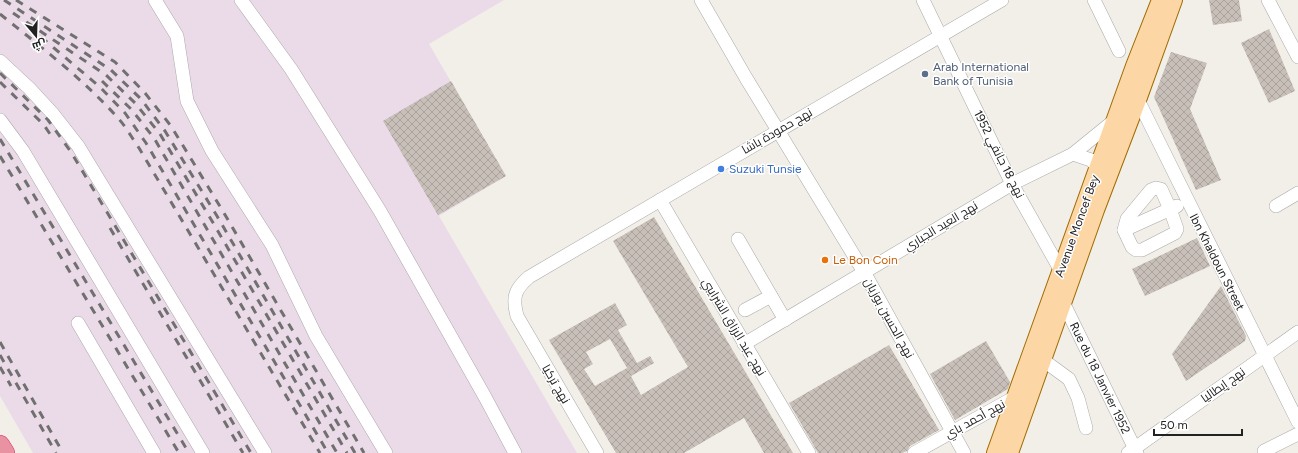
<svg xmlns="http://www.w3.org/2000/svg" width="1298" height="453" font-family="Figtree,Cairo,sans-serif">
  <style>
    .railway { fill: #ebdbe8 }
    .building { fill: url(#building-cross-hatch); fill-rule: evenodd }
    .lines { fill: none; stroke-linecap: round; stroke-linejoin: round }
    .minor-casing { stroke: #a9a9a9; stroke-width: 14 }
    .major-casing { stroke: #a06b00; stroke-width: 18 }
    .highway-casing { stroke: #dc2a67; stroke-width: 20 }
    .minor { stroke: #fff; stroke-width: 13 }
    .major { stroke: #fcd6a4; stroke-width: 16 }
    .highway { stroke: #e892a2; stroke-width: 19 }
    .rail { stroke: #707070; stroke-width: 3; stroke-dasharray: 8 8; stroke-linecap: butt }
    .service-dot { fill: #5c6f8a; stroke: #fff; stroke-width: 1.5 }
    .shop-dot { fill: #3f7fe0; stroke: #fff; stroke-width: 1.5 }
    .food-dot { fill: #e8710a; stroke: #fff; stroke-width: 1.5 }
    .labels { text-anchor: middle; stroke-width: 3; stroke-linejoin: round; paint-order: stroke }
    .service-label { font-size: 12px; fill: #4e5e75; stroke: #fff; text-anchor: start }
    .street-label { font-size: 12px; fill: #222; stroke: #fff }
    .shop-label { font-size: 12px; fill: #366cbe; stroke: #fff; text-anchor: start }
    .food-label { font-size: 12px; fill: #c56008; stroke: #fff; text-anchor: start }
  </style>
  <defs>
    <pattern id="building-cross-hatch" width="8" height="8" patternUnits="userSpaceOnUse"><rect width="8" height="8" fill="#c7bfb8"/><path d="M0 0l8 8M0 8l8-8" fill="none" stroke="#aba49e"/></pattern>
  </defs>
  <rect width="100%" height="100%" fill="#f2efe9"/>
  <path class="railway" d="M 0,0 L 504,0 L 429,44 L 506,176 L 439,216 L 577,453 L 33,453 L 0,396 Z"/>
  <g class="building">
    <path d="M 1209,0 L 1239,0 L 1242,21 L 1213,25 Z"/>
    <path d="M 1269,29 L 1295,91 L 1269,103 L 1241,43 Z"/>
    <path d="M 1171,52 L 1207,63 L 1190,109 L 1221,180 L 1196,190 L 1154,97 Z"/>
    <path d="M 451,81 L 506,176 L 438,215 L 383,121 Z"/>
    <path d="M 654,217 L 729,344 L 793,453 L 764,453 L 744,418 L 684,453 L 616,453 L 549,340 L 615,303 L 627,325 L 618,330 L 637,363 L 650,356 L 654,363 L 631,376 L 641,395 L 688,367 L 613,241 ZM 610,339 L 627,368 L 595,386 L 584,369 L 593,364 L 586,352 Z"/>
    <path d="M 1197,238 L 1210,266 L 1145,296 L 1132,269 Z"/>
    <path d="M 1221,286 L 1246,336 L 1245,341 L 1186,381 L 1172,354 Z"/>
    <path d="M 986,341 L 1010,382 L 1008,389 L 955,420 L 930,374 Z"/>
    <path d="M 889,345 L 939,430 L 910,446 L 907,451 L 902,453 L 818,453 L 789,403 Z"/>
  </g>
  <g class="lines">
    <g class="minor-casing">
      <g id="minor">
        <path d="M 155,0 L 177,36 L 187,101 L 212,151 L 272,245 L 316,336 L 386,453"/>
        <path d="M 241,0 L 291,69 L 380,211 L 485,397 L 515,453"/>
        <path d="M 701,0 L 746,78 L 864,272 L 964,453"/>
        <path d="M 923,0 L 1012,184 L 1061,271"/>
        <path d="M 1094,0 L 1119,51"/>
        <path d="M 1268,0 L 1298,57"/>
        <path d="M 0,61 L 29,88 L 53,114 L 78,146 L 265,453"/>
        <path d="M 1138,100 L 1298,422"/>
        <path d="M 0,120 L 23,151 L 203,453"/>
        <path d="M 1073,154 L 1091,160 L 1098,168"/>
        <path d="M 1156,188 L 1161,189 L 1170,209 L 1177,229 L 1175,233 L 1142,250 L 1136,250 L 1132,247 L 1124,230 L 1127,219 L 1151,190 Z"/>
        <path d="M 660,200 L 809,453"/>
        <path d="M 1276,206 L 1298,193"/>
        <path d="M 1124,230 L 1177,206"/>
        <path d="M 738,239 L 785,320"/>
        <path d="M 1063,302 L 1137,453"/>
        <path d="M 745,310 L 771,296"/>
        <path d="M 78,323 L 154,453"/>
        <path d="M 744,344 L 1012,184 L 1073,154 L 1116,119"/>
        <path d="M 1043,360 L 1069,379 L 1078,398 L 1086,428"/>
        <path d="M 1264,451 L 1298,434"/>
        <path d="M 597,453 L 517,316 C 512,297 515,289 529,277 L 1002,0"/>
        <path d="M 914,453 L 1015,397"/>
        <path d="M 1128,453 L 1298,332"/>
      </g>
    </g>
    <g class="major-casing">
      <g id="major">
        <path d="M 995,453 L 1134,66 L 1160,0"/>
        <path d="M 1010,453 L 1096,210 L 1138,100 L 1174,0"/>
      </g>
    </g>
    <g class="highway-casing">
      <path id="highway" d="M 0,445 L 5,453"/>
    </g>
    <use href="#minor" class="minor"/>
    <use href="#major" class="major"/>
    <use href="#highway" class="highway"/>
    <g class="rail">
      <path d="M 4,0 L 111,70 L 141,99 L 165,131 L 217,216 L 355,453"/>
      <path d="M 16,0 L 115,62 L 145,93 L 171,126 L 224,213 L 364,453"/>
      <path d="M 13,13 L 106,75 L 135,103 L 160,134 L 212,221 L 347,453"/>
      <path d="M 0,14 C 41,47 83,79 118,118 C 126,127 132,138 139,148 L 320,453"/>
      <path d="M 41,37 L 100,87 L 125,113 L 146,143 L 328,453"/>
      <path d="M 0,73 L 48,120 L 71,152 L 251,453"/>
      <path d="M 102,81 L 131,109 L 154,138 L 337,453"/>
      <path d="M 0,82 L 44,125 L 50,134"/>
      <path d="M 0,139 L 189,453"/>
      <path d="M 0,156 L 179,453"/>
      <path d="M 110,228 L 243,453"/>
      <path d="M 0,342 L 63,453"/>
      <path d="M 0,355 L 56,453"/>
      <path d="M 0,367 L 11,386"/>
    </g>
  </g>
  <circle class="service-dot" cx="925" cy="74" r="4"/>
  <circle class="shop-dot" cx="721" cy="169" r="4"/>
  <circle class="food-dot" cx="825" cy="260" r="4"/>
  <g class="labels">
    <g class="service-label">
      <text x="933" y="71">Arab International<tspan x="933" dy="14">Bank of Tunisia</tspan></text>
    </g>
    <g class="street-label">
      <text transform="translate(777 131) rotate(-30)" y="4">نهج حمودة باشا</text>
      <text transform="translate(999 154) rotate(63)" y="4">نهج 18 جانفي 1952</text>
      <text transform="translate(941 226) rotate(-31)" y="4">نهج العيد الجباري</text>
      <text transform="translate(1077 226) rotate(-70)" y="4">Avenue Moncef Bey</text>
      <text transform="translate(1217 262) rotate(63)" y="4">Ibn Khaldoun Street</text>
      <text transform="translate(889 318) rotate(61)" y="4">نهج الحسين بوزيان</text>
      <text transform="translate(734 327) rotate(59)" y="4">نهج عبد الرزاق الشرايبي</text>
      <text transform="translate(1100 378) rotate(64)" y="4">Rue du 18 Janvier 1952</text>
      <text transform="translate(556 384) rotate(60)" y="4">نهج تركيا</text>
      <text transform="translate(1223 385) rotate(-35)" y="4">نهج إيطاليا</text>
      <text transform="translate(975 419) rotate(-29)" y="4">نهج أحمد باي</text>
    </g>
    <g class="shop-label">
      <text x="729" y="173">Suzuki Tunsie</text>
    </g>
    <g class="food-label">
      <text x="833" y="264">Le Bon Coin</text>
    </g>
  </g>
  <g transform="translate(36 36) rotate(161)" stroke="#ffffff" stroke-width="3" paint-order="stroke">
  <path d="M0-3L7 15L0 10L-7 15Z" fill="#222222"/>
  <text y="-6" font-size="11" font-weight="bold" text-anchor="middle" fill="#222222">ش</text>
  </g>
  <path d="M1154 429v6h88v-6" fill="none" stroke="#222222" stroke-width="2"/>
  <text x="1160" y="429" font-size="12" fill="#222222" stroke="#ffffff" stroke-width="3" paint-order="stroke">50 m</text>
</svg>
